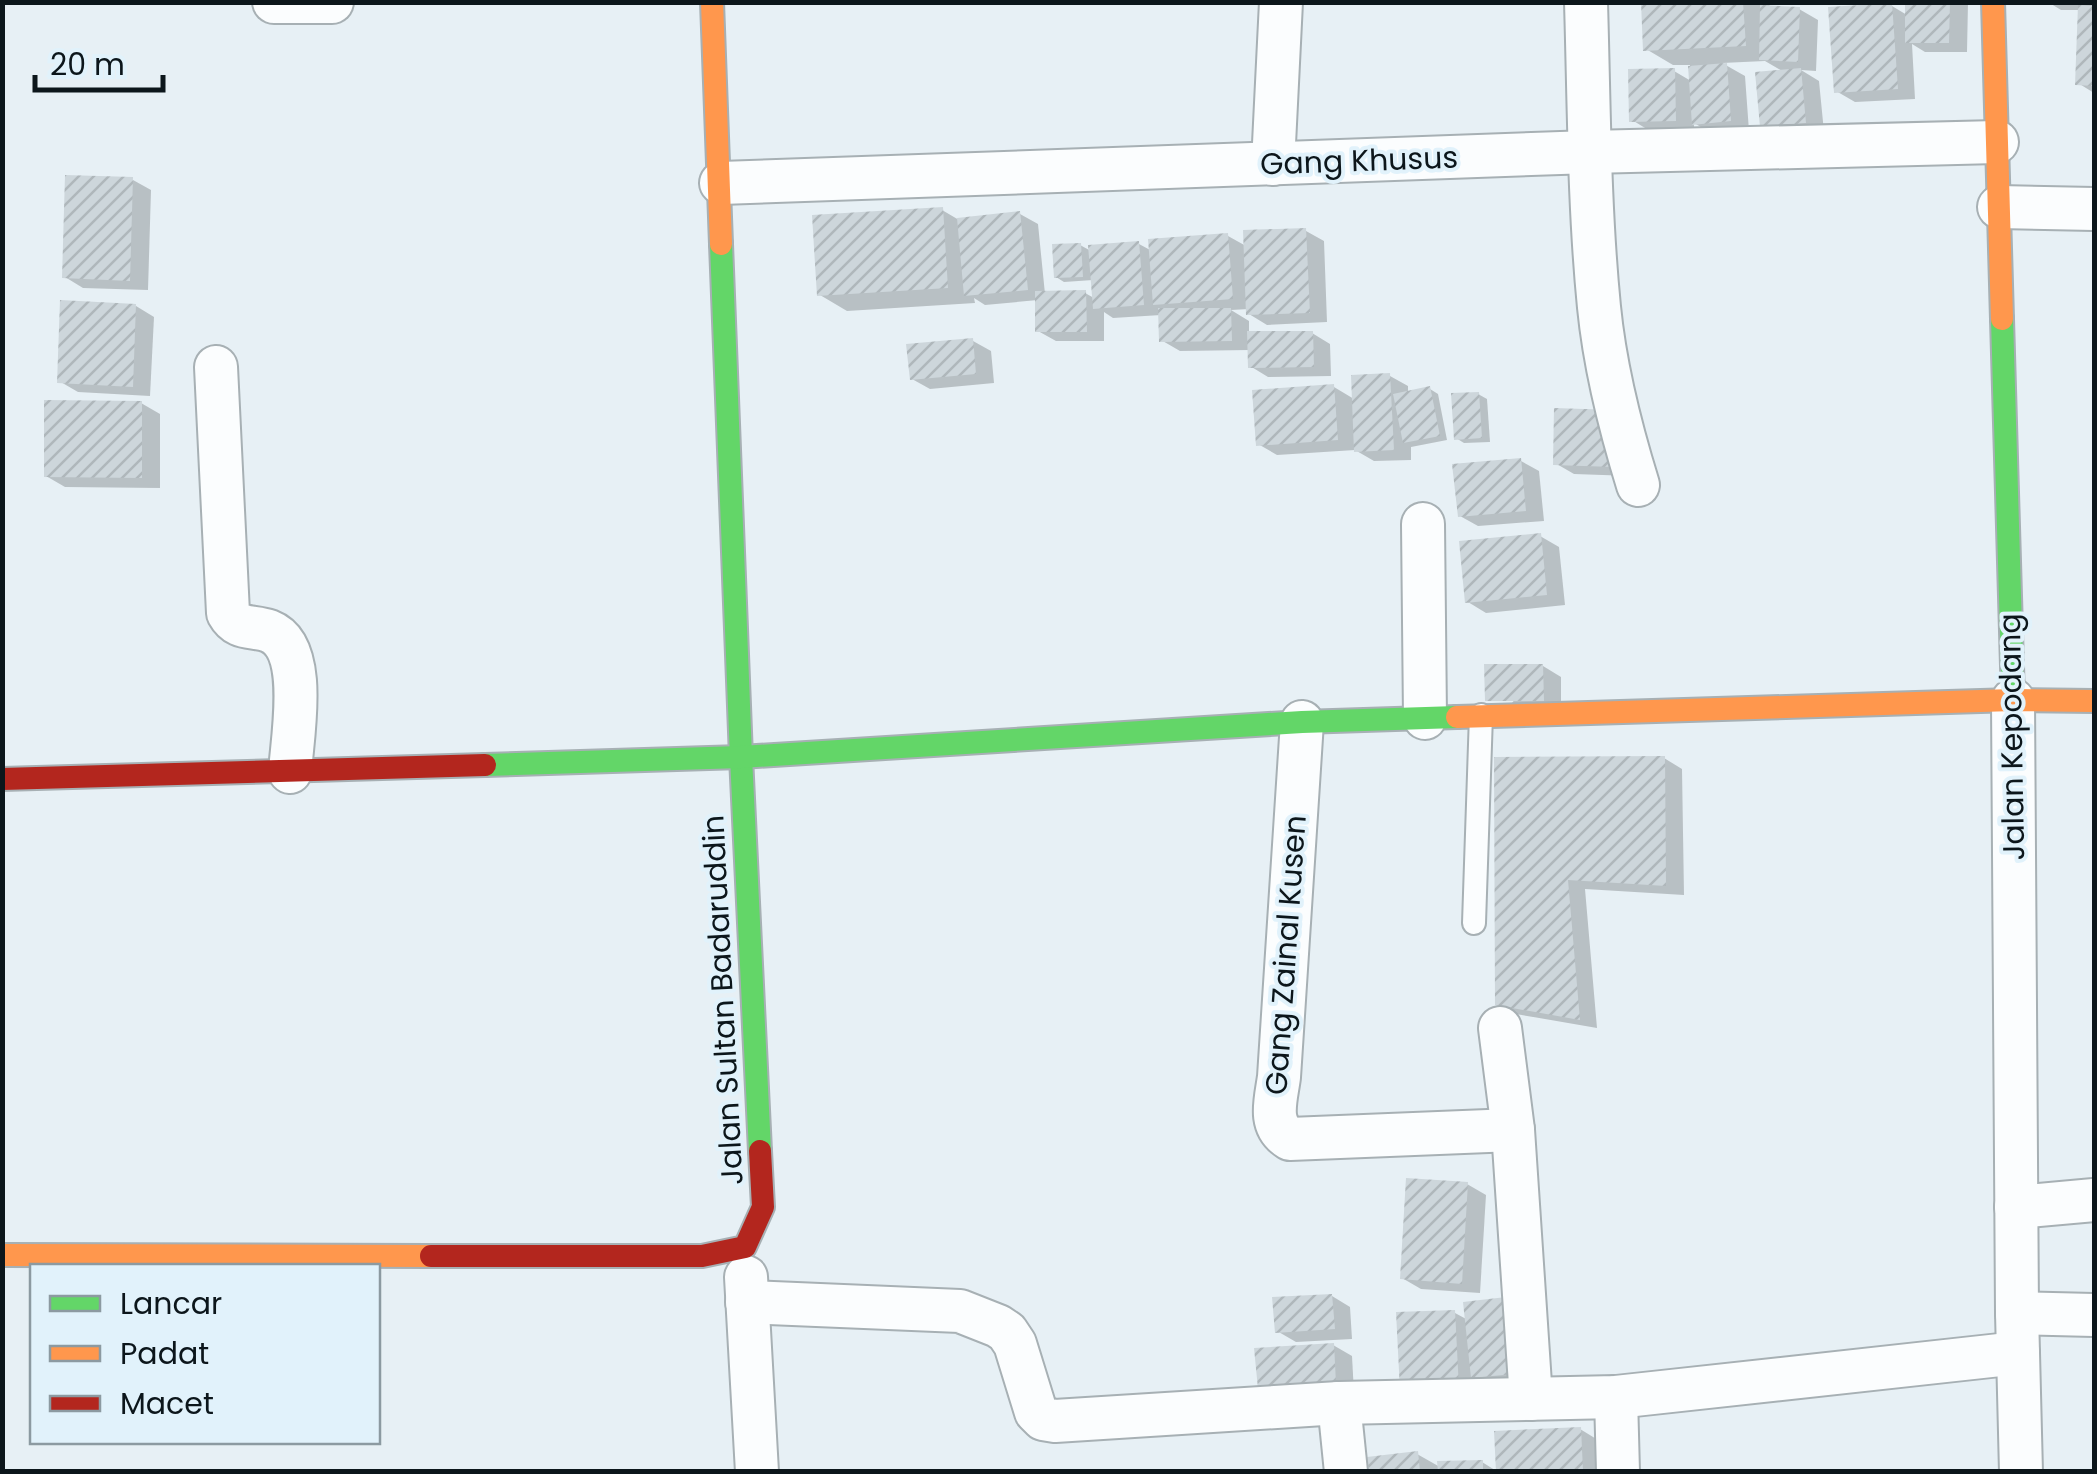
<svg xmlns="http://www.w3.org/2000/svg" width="2097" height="1474" font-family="Poppins,sans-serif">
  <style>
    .shadow { fill: #0003 }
    .building { fill: url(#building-hatch) }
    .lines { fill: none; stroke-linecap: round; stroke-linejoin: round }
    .lane-casing { stroke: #a7b0b4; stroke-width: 26 }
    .street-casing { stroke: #a7b0b4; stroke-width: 46 }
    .fast-casing { stroke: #a7b0b4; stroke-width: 26 }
    .slow-casing { stroke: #a7b0b4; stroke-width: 26 }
    .jam-casing { stroke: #a7b0b4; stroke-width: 26 }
    .lane { stroke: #fbfdfe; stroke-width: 22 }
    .street { stroke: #fbfdfe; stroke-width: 42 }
    .fast { stroke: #63d668; stroke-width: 22 }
    .slow { stroke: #ff974d; stroke-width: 22 }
    .jam { stroke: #b3261e; stroke-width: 22 }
    .labels { text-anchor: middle; stroke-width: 8; stroke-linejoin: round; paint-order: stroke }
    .street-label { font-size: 30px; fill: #0c161b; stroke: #e1f2fb }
  </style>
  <defs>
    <pattern id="building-hatch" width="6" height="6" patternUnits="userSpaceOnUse" patternTransform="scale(2.5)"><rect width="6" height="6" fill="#cdd6db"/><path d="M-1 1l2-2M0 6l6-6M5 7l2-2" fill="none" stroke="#afb7bb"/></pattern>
  </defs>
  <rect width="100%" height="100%" fill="#e7f0f5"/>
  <g class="shadow">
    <path d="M 1643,2 L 1769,2 L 1770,8 L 1799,9 L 1818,20 L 1816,71 L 1801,70 L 1819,81 L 1824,132 L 1781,136 L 1762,125 L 1784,72 L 1765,61 L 1722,63 L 1745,76 L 1749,131 L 1713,134 L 1694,123 L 1694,130 L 1650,131 L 1632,120 L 1674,71 L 1691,81 L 1690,65 L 1673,65 L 1646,49 Z"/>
    <path d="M 1907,2 L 1968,2 L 1967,52 L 1925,52 L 1912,44 L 1915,99 L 1855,102 L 1836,91 L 1892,6 L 1907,15 Z"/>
    <path d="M 2048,2 L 2094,2 L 2094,93 L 2078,83 L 2080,10 L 2061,10 Z"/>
    <path d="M 133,180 L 151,190 L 148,290 L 83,288 L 65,277 Z"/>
    <path d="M 942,210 L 959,220 L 1020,214 L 1038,224 L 1045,294 L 1085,293 L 1094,298 L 1093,280 L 1064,282 L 1056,277 L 1080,245 L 1091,251 L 1139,244 L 1152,251 L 1228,236 L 1246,246 L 1306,231 L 1324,241 L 1327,322 L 1267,325 L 1249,314 L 1249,309 L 1231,310 L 1249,321 L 1249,334 L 1312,333 L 1330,344 L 1331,376 L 1268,377 L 1250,366 L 1250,350 L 1180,351 L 1161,340 L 1161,315 L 1113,318 L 1104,312 L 1104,341 L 1056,341 L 1038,331 L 1038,300 L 985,305 L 974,298 L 975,303 L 847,311 L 820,295 Z"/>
    <path d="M 136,306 L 154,317 L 150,396 L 78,392 L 59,381 Z"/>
    <path d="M 973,341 L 991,351 L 994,383 L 930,389 L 912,379 Z"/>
    <path d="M 1390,376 L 1408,386 L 1408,393 L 1430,389 L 1438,394 L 1447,440 L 1411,447 L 1411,460 L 1374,461 L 1355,450 L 1277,455 L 1258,444 L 1334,387 L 1354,399 Z"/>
    <path d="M 1478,394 L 1487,399 L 1490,442 L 1464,443 L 1456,438 Z"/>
    <path d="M 141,403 L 160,414 L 160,488 L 65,487 L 46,476 Z"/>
    <path d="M 1557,410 L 1631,476 L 1574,474 L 1555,463 Z"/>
    <path d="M 1521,461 L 1539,471 L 1544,521 L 1478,526 L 1460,516 Z"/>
    <path d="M 1540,536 L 1559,547 L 1565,605 L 1486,613 L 1468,602 Z"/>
    <path d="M 1543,666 L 1561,677 L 1561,710 L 1506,710 Z"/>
    <path d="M 1664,758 L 1682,769 L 1684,895 L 1585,889 L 1597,1028 L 1516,1014 L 1498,1004 L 1497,760 Z"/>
    <path d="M 1467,1184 L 1486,1195 L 1480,1293 L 1421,1289 L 1402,1278 Z"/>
    <path d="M 1332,1296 L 1350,1307 L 1352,1339 L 1296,1342 L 1277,1331 Z"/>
    <path d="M 1455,1313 L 1468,1320 L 1531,1383 L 1491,1387 L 1476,1378 L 1477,1398 L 1402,1390 Z"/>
    <path d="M 1333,1345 L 1352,1356 L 1354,1393 L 1260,1388 Z"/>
    <path d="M 1580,1429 L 1598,1440 L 1600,1472 L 1499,1472 Z"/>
    <path d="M 1417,1454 L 1440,1467 L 1482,1462 L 1498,1472 L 1371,1472 Z"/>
  </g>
  <g class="building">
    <path d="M 1641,2 L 1743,2 L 1746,46 L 1643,51 Z"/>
    <path d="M 1905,2 L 1950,2 L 1949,43 L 1905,43 Z"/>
    <path d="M 1892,3 L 1898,89 L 1834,93 L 1828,7 Z"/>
    <path d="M 1760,5 L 1800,7 L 1798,62 L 1759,60 Z"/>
    <path d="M 2078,5 L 2094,6 L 2094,86 L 2075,85 Z"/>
    <path d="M 1727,63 L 1731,121 L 1692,125 L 1688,66 Z"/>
    <path d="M 1675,68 L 1676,121 L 1629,122 L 1628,69 Z"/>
    <path d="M 1801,68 L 1806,123 L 1760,127 L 1755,72 Z"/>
    <path d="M 65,175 L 133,177 L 130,281 L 62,278 Z"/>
    <path d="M 943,207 L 948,288 L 817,296 L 812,215 Z"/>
    <path d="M 1020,211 L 1028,290 L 964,296 L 957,218 Z"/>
    <path d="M 1306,228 L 1310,313 L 1246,315 L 1243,230 Z"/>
    <path d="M 1228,233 L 1233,299 L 1153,305 L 1148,239 Z"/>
    <path d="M 1139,241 L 1144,305 L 1093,309 L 1088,245 Z"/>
    <path d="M 1081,243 L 1083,277 L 1054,278 L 1052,244 Z"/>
    <path d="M 1086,290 L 1087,332 L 1035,332 L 1035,291 Z"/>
    <path d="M 60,300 L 136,304 L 133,387 L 57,383 Z"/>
    <path d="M 1158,308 L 1231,308 L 1232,341 L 1159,342 Z"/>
    <path d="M 1247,331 L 1313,331 L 1314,367 L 1248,368 Z"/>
    <path d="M 973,338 L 976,374 L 910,380 L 906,344 Z"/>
    <path d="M 1390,373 L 1394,450 L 1354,452 L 1351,375 Z"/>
    <path d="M 1334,384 L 1338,440 L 1256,446 L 1252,390 Z"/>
    <path d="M 1430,386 L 1440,436 L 1403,443 L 1393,394 Z"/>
    <path d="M 1479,392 L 1482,438 L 1454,440 L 1451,393 Z"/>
    <path d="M 44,400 L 142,401 L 142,478 L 44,477 Z"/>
    <path d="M 1554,408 L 1615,410 L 1614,467 L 1553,465 Z"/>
    <path d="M 1521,458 L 1526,511 L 1458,517 L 1452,464 Z"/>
    <path d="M 1541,533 L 1547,595 L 1465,603 L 1459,541 Z"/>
    <path d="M 1484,664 L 1543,664 L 1544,701 L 1485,701 Z"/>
    <path d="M 1665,756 L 1666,886 L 1568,880 L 1580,1020 L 1495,1005 L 1494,757 Z"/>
    <path d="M 1406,1178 L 1468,1182 L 1462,1284 L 1400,1279 Z"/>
    <path d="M 1332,1294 L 1335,1329 L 1275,1333 L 1272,1297 Z"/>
    <path d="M 1506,1297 L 1514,1374 L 1471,1378 L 1463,1302 Z"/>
    <path d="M 1455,1310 L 1459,1389 L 1400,1391 L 1396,1312 Z"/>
    <path d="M 1334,1343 L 1336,1384 L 1258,1389 L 1254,1348 Z"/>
    <path d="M 1581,1427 L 1583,1471 L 1496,1472 L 1494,1431 Z"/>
    <path d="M 1418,1451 L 1420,1472 L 1369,1472 L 1367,1457 Z"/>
    <path d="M 1483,1460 L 1483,1472 L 1438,1472 L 1437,1461 Z"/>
  </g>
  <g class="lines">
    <g class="lane-casing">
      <path id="lane" d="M 1474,923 L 1481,715"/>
    </g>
    <g class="street-casing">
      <g id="street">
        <path d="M 274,2 L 332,2"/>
        <path d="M 1586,2 C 1589,104 1589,206 1599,307 C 1605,368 1620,427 1638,485"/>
        <path d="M 1273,164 L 1281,2"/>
        <path d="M 721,183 L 1590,152 L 1997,142"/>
        <path d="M 1999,207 L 2094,209"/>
        <path d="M 216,367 L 228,613 C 238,631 252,625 269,631 C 310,647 292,737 290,772"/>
        <path d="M 1423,524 L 1425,718"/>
        <path d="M 2013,700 L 2017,1313 L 2021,1472"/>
        <path d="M 1302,722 L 1279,1077 C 1276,1100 1267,1125 1290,1139 L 1513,1130"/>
        <path d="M 1500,1028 L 1513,1130 L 1531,1399"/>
        <path d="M 2016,1207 L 2094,1200"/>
        <path d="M 746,1277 L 757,1472"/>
        <path d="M 747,1302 L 960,1311 L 998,1326 L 1007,1332 L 1015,1344 L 1036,1412 L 1043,1419 L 1055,1421 L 1339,1403 L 1616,1397 L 2018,1353"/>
        <path d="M 2017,1313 L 2094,1315"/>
        <path d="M 1616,1397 L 1618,1472"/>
        <path d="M 1339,1403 L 1346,1472"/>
      </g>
    </g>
    <g class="fast-casing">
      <g id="fast">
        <path d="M 721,244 L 741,757 L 760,1151"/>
        <path d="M 2002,319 L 2013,700"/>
        <path d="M 485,765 L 741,757 L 1302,722 L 1457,717"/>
      </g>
    </g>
    <g class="slow-casing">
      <g id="slow">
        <path d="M 712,2 L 721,244"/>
        <path d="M 1993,2 L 2002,319"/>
        <path d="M 1457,717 L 2013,700 L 2094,701"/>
        <path d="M 2,1255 L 431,1256"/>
      </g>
    </g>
    <g class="jam-casing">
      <g id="jam">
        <path d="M 2,779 L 485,765"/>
        <path d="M 431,1256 L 702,1256 L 745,1247 L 763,1207 L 760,1151"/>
      </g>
    </g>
    <use href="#lane" class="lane"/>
    <use href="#street" class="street"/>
    <use href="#fast" class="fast"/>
    <use href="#slow" class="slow"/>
    <use href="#jam" class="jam"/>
  </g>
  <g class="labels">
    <g class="street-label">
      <text transform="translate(1359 161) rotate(-2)" y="10">Gang Khusus</text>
      <text transform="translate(2012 737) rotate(-91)" y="10">Jalan Kepodang</text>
      <text transform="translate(1286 955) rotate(-86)" y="10">Gang Zainal Kusen</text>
      <text transform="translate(723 1000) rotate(-93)" y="10">Jalan Sultan Badaruddin</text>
    </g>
  </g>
  <rect width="2097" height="1474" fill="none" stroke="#0c161b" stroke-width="10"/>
  <rect x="30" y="1264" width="350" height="180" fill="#e1f2fb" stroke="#8c9aa1" stroke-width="2.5"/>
  <rect x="50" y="1296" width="50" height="15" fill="#63d668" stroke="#8c9aa1" stroke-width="2.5"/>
  <text x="120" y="1314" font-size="30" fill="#0c161b">Lancar</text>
  <rect x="50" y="1346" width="50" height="15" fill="#ff974d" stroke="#8c9aa1" stroke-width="2.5"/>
  <text x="120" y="1364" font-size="30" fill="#0c161b">Padat</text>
  <rect x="50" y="1396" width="50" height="15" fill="#b3261e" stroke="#8c9aa1" stroke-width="2.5"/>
  <text x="120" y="1414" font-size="30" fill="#0c161b">Macet</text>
  <path d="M35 75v15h128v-15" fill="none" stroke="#0c161b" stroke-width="5"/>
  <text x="50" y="75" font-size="30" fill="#0c161b" stroke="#e1f2fb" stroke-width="8" paint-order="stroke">20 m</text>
</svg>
